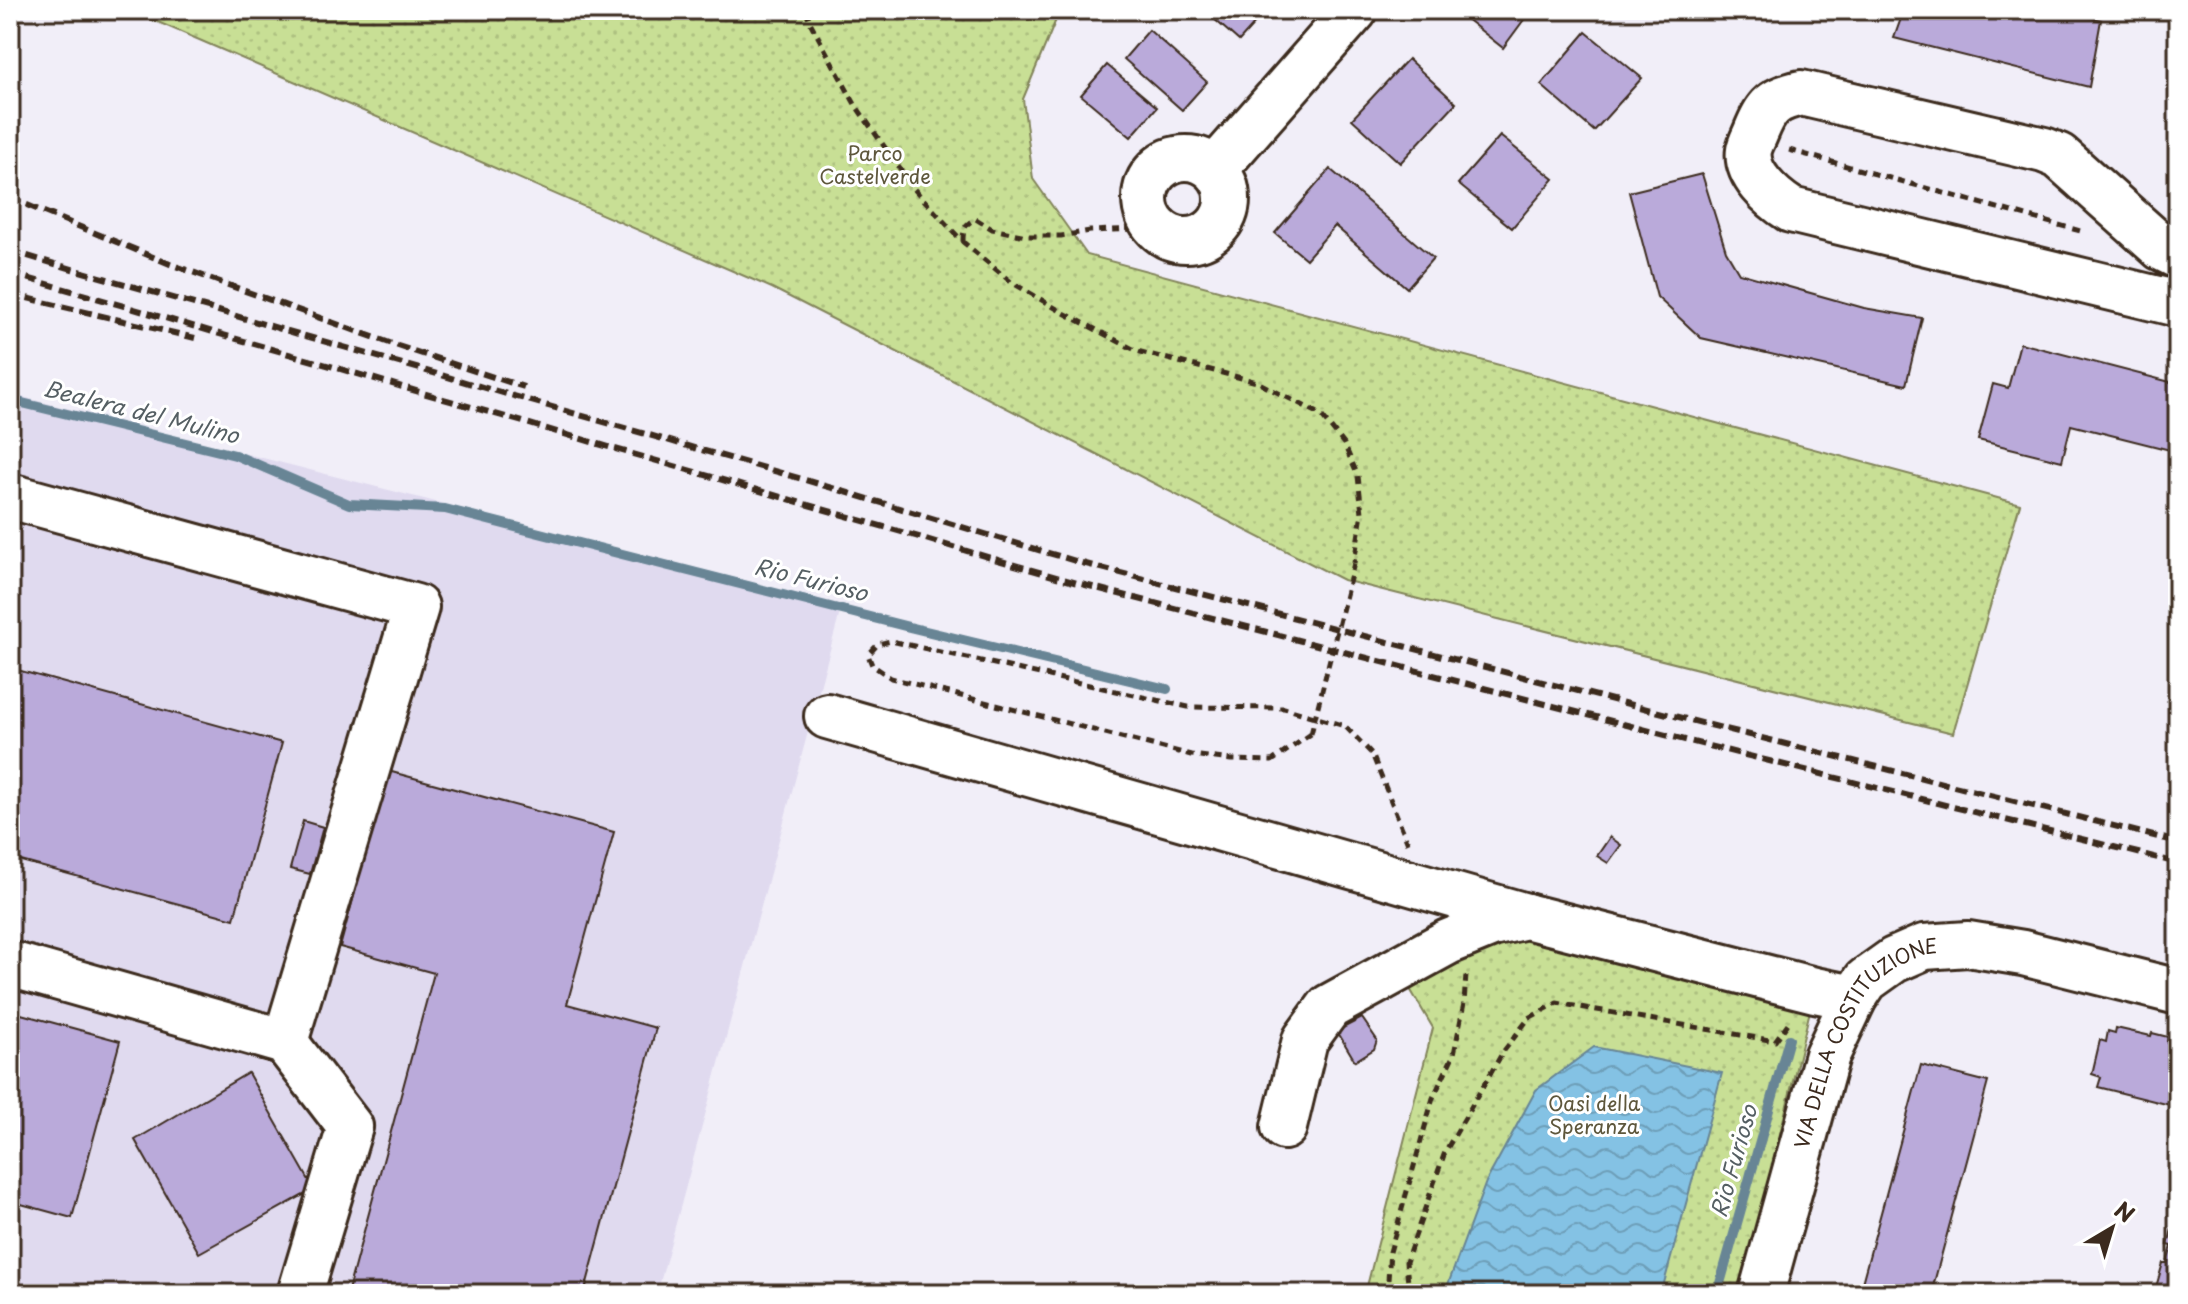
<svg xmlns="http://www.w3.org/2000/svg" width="2188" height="1304" font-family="'Playpen Sans',sans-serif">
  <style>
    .built { fill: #e0daef }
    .park { fill: url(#park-dots); stroke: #82845a; stroke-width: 2 }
    .water { fill: url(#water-waves); stroke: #678595; stroke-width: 2 }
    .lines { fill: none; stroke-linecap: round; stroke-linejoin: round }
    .stream { stroke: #678595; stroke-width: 10 }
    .building { fill: #baaada; stroke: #3b2a1e; stroke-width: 2 }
    .minor-casing { stroke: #3b2a1e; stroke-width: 50 }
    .path { stroke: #3b2a1e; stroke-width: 5; stroke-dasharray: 8 6; stroke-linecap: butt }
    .minor { stroke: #fff; stroke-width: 44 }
    .rail { stroke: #3b2a1e; stroke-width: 6; stroke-dasharray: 12 6; stroke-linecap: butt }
    .path-bridge { stroke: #3b2a1e; stroke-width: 5; stroke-dasharray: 8 6; stroke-linecap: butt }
    .labels { text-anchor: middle; stroke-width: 6; stroke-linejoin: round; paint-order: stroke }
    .park-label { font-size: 20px; fill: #5e573c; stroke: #fff }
    .street-label { font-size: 20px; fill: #3b2a1e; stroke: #fff }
    .water-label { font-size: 22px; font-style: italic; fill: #555f63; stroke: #fff }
  </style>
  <defs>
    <pattern id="park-dots" width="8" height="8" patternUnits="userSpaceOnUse" patternTransform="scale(2)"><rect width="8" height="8" fill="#c8df95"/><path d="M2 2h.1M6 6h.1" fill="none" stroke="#adc080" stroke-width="1.8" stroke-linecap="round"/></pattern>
    <pattern id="water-waves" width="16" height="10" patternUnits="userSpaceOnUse" patternTransform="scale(2)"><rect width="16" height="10" fill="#84c2e4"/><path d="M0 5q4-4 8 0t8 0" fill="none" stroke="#6d9eb8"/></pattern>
  </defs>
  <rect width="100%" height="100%" fill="#f1eef8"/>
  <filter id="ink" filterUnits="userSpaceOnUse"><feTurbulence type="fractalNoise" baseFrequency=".0125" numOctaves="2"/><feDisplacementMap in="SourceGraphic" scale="16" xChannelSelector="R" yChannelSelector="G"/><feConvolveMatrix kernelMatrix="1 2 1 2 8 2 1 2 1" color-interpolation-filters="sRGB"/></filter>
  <g filter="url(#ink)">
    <path class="built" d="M 10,394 L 842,605 L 657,1294 L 10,1294 Z"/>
    <g class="park">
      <path d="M 130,10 L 1060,10 L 1023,99 L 1033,179 L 1087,255 L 2020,504 L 1953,733 L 1343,580 L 772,288 Z"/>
      <path d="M 1581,929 L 1815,990 L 1741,1294 L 1365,1294 L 1433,1028 L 1406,982 L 1453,955 Z"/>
    </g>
    <path class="water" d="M 1594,1047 L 1722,1073 L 1661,1294 L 1448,1294 L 1446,1290 L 1486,1182 L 1536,1090 Z"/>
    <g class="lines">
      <g class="stream">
        <path d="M 10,400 L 235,455 L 349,504 L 445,509 L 905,626 L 1167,689"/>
        <path d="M 1717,1294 L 1789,1039"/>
      </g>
    </g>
    <g class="building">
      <path d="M 1204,10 L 1263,10 L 1265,12 L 1239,41 Z"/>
      <path d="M 1455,10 L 1531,10 L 1503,48 Z"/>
      <path d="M 1904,10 L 2056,10 L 2101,20 L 2089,87 L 1894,38 Z"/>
      <path d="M 1149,30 L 1207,82 L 1182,110 L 1124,59 Z"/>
      <path d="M 1586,32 L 1642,78 L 1594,131 L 1541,85 Z"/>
      <path d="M 1408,59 L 1456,103 L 1400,163 L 1352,119 Z"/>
      <path d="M 1107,65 L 1157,107 L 1131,137 L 1081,95 Z"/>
      <path d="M 1500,136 L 1554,179 L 1512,228 L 1458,184 Z"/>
      <path d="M 1330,169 L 1433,258 L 1407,288 L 1335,226 L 1306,259 L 1275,233 Z"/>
      <path d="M 1702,174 L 1726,251 L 1739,273 L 1864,308 L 1922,318 L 1906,385 L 1701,338 L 1657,297 L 1629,192 Z"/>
      <path d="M 2020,343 L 2178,384 L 2178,452 L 2071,425 L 2062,461 L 1978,440 L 1993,384 L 2008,388 Z"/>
      <path d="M 10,668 L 282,743 L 234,919 L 10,858 Z"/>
      <path d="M 388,771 L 614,832 L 567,1004 L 656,1028 L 584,1294 L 347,1294 L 434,973 L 340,947 Z"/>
      <path d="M 303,821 L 323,827 L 310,874 L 290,869 Z"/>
      <path d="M 1610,837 L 1621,845 L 1608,863 L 1597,856 Z"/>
      <path d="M 10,1011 L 120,1041 L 72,1218 L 10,1201 Z"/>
      <path d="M 1362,1018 L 1377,1040 L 1374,1049 L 1355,1061 L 1337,1031 Z"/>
      <path d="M 2116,1028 L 2151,1036 L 2152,1033 L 2168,1037 L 2167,1043 L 2178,1045 L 2178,1107 L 2098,1087 L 2101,1077 L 2092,1074 L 2100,1040 L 2106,1042 L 2108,1031 L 2115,1033 Z"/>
      <path d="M 1921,1065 L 1988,1082 L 1931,1294 L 1859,1294 Z"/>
      <path d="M 248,1073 L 314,1189 L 199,1253 L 135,1140 Z"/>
      <path d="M 2178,1205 L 2178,1294 L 2154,1294 L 2163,1263 L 2167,1263 L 2172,1246 L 2168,1245 Z"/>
    </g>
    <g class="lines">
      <g class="minor-casing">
        <g id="minor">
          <circle cx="1186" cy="199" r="41"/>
          <path d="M 1215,169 L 1355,10"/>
          <path d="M 2178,256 L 2162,248 L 2059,156 L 2044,150 L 1801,93 C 1773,100 1767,105 1756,132 C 1754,137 1750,144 1749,150 C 1745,174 1772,198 1791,210 L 2178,304"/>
          <path d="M 10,496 L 416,607 L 285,1042"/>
          <path d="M 827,716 L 1526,916"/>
          <path d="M 10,964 L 285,1042 L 350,1127 L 300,1294"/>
          <path d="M 1284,1127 L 1305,1040 L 1329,1007 L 1448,942 L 1492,924 L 1526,916 L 1815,990 L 1854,998"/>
          <path id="s1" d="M 1761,1294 L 1827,1055 L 1854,998 L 1866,980 L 1894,960 L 1924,947 L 1968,944 L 2023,953 L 2178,992"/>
        </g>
      </g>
      <g class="path">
        <path d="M 806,10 L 810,22 L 856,106 L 914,189 L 963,242 L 1011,282 L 1064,313 L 1137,351 L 1257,382 L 1320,414 L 1344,444 L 1358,476 L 1362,513 L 1354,563"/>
        <path d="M 1789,150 L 2084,232"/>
        <path d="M 963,241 C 963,229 965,223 976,219 L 992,229 L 1026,236 L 1061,236 L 1090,231 L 1157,228"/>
        <path d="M 1311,734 L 1272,761 L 1231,760 L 1191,755 L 891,678 L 872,665 L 868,655 L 878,644 L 891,641 L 1188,707 L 1284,708 L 1345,726 L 1372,754 L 1408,843"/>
        <path d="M 1387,1294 L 1390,1252 L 1433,1098 L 1454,1054 L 1464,1003 L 1466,975"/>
        <path d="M 1409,1294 L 1406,1262 L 1445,1152 L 1503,1052 L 1529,1018 L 1557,1003 L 1775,1041 L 1789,1022"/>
      </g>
      <use href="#minor" class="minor"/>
      <g class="rail">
        <path d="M 10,198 L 170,264 L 398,346 L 524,387"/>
        <path d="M 10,251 L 802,479 L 1082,563 L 1690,720 L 2178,842"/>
        <path d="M 10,273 L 1077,583 L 1685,740 L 2178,863"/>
        <path d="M 10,294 L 195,338"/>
      </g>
      <path class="path-bridge" d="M 1311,734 L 1354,563"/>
    </g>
  </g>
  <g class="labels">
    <g class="park-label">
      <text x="875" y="161">Parco<tspan x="875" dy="23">Castelverde</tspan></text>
      <text x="1594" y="1111">Oasi della<tspan x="1594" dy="23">Speranza</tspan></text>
    </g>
    <g class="street-label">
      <text dy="7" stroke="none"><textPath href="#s1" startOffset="282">VIA DELLA COSTITUZIONE</textPath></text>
    </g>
    <g class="water-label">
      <text transform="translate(141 412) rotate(14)" y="8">Bealera del Mulino</text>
      <text transform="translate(811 580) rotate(14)" y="8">Rio Furioso</text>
      <text transform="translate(1734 1161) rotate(-74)" y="8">Rio Furioso</text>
    </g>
  </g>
  <rect width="2188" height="1304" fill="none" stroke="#fff" stroke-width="40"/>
  <rect x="20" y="20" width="2148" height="1264" fill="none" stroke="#3b2a1e" stroke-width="3" filter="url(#ink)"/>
  <g transform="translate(2112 1228) rotate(38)" stroke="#ffffff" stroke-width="6" paint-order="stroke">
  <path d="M0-6L14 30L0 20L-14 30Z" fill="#3b2a1e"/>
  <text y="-12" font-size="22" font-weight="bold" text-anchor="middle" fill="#3b2a1e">N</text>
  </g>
</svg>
